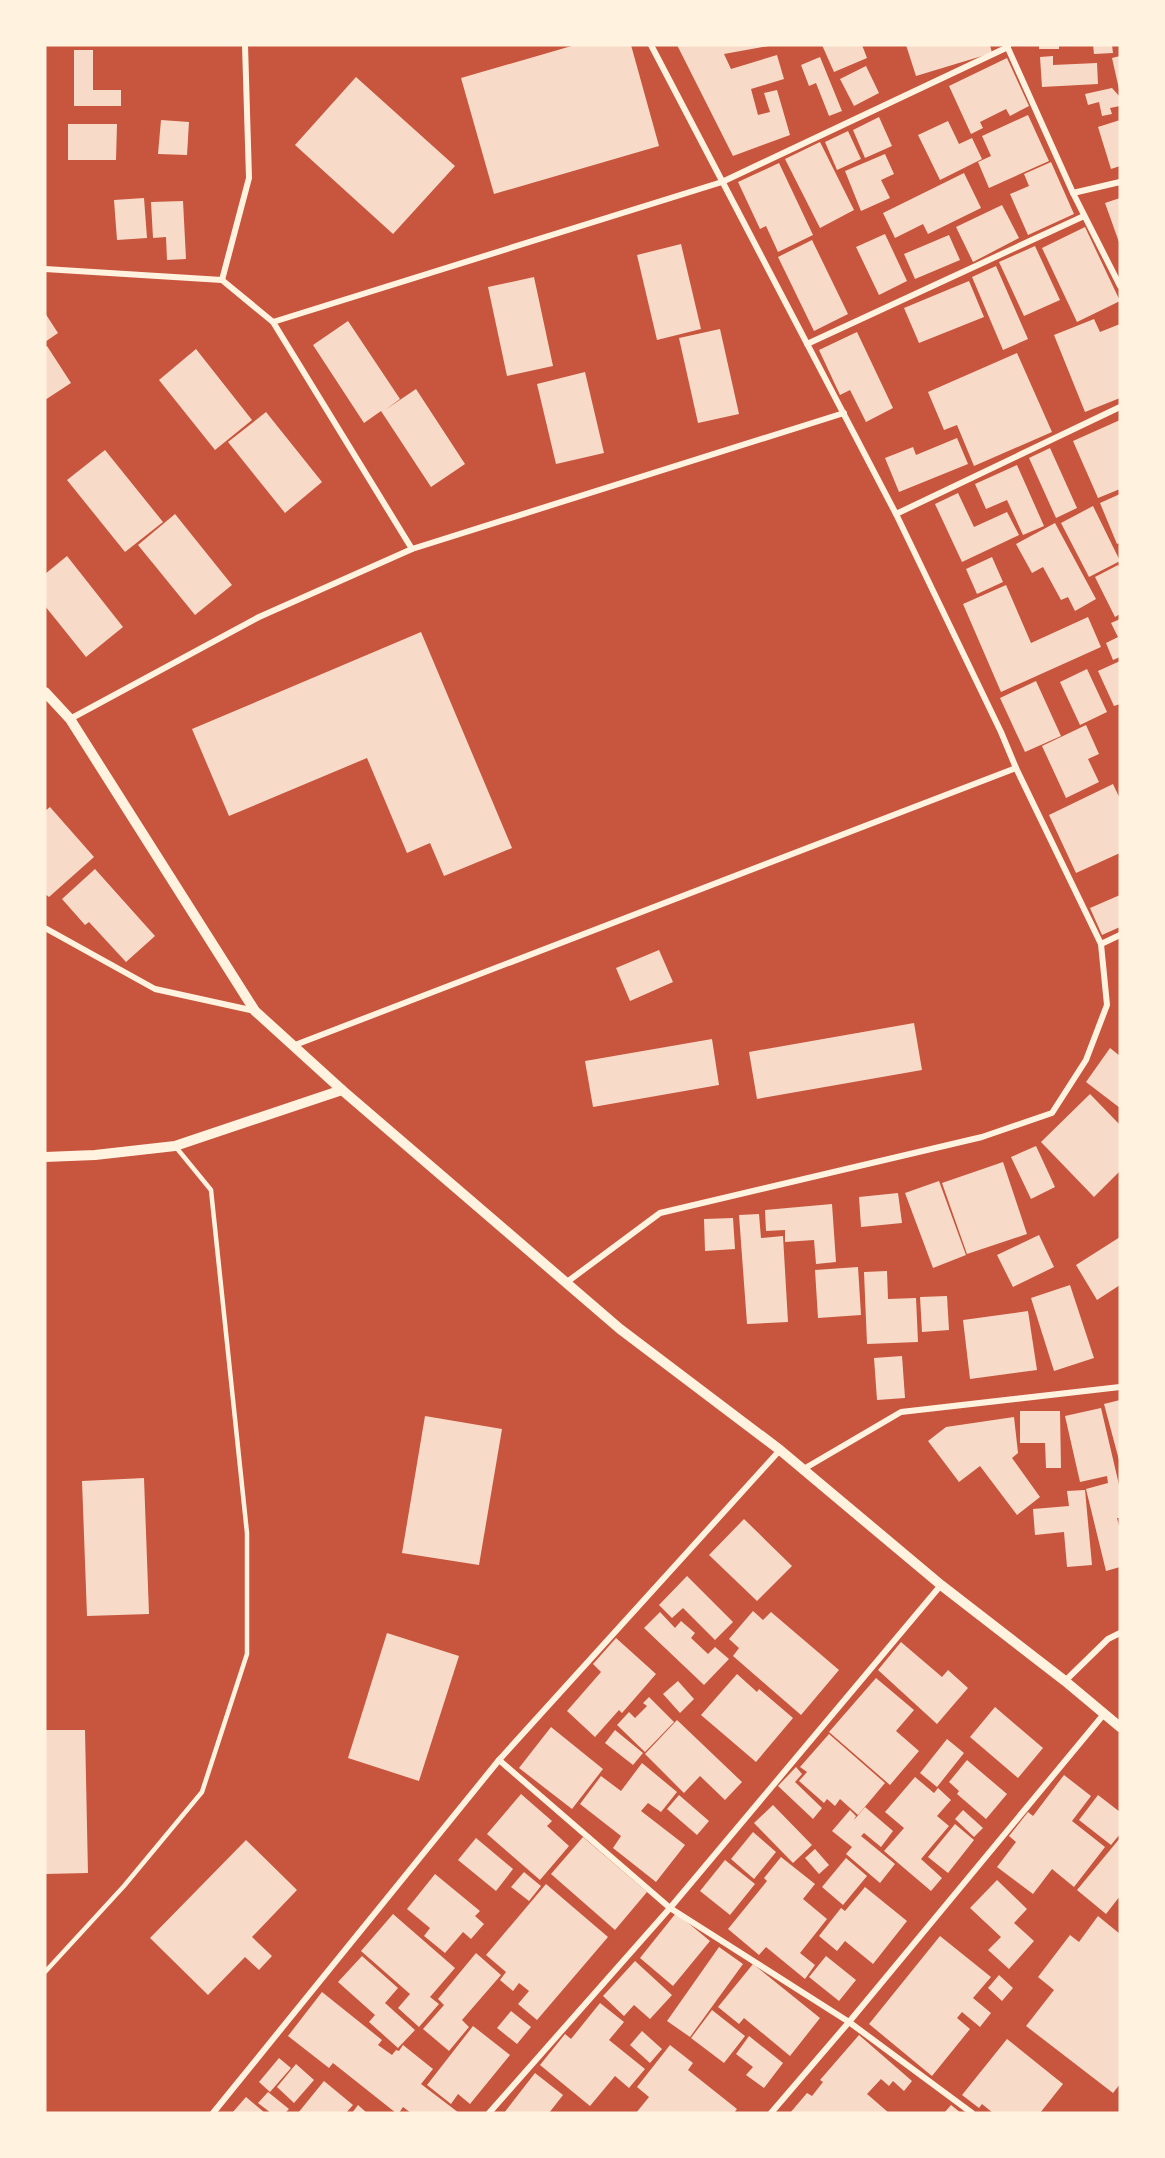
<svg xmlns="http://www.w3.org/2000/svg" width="1165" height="2158" font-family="'Source Sans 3',sans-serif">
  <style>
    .building { fill: #f7dbc8 }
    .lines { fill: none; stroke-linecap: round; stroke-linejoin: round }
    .service { stroke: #fff3e0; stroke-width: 4.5 }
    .minor { stroke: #fff3e0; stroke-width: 6 }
    .tertiary { stroke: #fff3e0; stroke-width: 10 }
  </style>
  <rect width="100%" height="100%" fill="#c8553d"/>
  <g class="building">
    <path d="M 575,45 L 631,45 L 659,146 L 494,194 L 461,78 Z"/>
    <path d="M 677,45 L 774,45 L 724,54 L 731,69 L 777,55 L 784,79 L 751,89 L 758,115 L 770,112 L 764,93 L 777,90 L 790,135 L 733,156 Z"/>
    <path d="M 822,45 L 862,45 L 867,58 L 834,72 Z"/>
    <path d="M 906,45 L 990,45 L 992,53 L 916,76 Z"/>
    <rect x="1039" y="45" width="20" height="4"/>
    <path d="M 1093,45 L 1112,45 L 1113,53 L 1094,54 Z"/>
    <path d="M 74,50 L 93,50 L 93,90 L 121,90 L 121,106 L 74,106 Z"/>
    <path d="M 1053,56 L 1053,65 L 1097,63 L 1098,84 L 1042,87 L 1040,57 Z"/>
    <path d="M 1120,56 L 1120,89 L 1119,89 L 1112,58 Z"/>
    <path d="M 820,57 L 842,111 L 829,116 L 816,83 L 809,86 L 801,65 Z"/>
    <path d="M 1007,58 L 1029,106 L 1010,116 L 1006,109 L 980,122 L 983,128 L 971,134 L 949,86 Z"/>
    <path d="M 866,66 L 879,93 L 854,106 L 840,79 Z"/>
    <path d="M 356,77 L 455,166 L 393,234 L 295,145 Z"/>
    <path d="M 1112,88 L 1120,97 L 1120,106 L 1110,108 L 1112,114 L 1102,116 L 1099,102 L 1088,105 L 1085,94 Z"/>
    <path d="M 1028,115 L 1049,161 L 989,188 L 978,162 L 991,156 L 982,136 Z"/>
    <path d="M 879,117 L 892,146 L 865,158 L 853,130 Z"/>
    <path d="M 161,120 L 189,122 L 187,155 L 158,154 Z"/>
    <path d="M 1120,120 L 1120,166 L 1111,169 L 1098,127 Z"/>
    <path d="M 948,121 L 959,144 L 972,138 L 982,159 L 940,180 L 918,135 Z"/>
    <path d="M 68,124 L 117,124 L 116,160 L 68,160 Z"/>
    <path d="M 848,131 L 861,159 L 837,170 L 825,142 Z"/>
    <path d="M 820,142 L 854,210 L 820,228 L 785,159 Z"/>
    <path d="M 885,154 L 894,174 L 881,180 L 890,198 L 861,211 L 845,171 Z"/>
    <path d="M 1051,162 L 1074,214 L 1028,235 L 1010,194 L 1029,186 L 1024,174 Z"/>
    <path d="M 779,163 L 813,235 L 778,252 L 766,226 L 760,229 L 738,182 Z"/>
    <path d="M 964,173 L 981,208 L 928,234 L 923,224 L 895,238 L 883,213 Z"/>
    <path d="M 144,198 L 147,238 L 117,240 L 114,200 Z"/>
    <path d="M 1120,198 L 1120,245 L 1105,203 Z"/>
    <path d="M 183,201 L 186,259 L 167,260 L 166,237 L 153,238 L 151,202 Z"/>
    <path d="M 1002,205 L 1019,238 L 973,262 L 956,227 Z"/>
    <path d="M 1085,227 L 1120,301 L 1077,322 L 1042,248 Z"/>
    <path d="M 885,234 L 907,281 L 879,295 L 856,247 Z"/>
    <path d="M 949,235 L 960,260 L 915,279 L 904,254 Z"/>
    <path d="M 812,240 L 848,314 L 814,331 L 778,257 Z"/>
    <path d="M 681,244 L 701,329 L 657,340 L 637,255 Z"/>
    <path d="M 1035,246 L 1060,300 L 1024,316 L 999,262 Z"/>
    <path d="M 996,266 L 1028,339 L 1003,350 L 972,277 Z"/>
    <path d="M 534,277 L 553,366 L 507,376 L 488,287 Z"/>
    <path d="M 969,281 L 984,317 L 919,343 L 904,308 Z"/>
    <path d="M 45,313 L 58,333 L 45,342 Z"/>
    <path d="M 1094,319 L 1100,332 L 1120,324 L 1120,398 L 1085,412 L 1054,335 Z"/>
    <path d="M 348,321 L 400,399 L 385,410 L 416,389 L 465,464 L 431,487 L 381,411 L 364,423 L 313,345 Z"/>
    <path d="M 720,329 L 739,414 L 698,423 L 679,338 Z"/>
    <path d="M 857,332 L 893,408 L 866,422 L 850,390 L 840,395 L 819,350 Z"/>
    <path d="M 47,346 L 71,383 L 45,400 L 45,347 Z"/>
    <path d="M 196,349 L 252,420 L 215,450 L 159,380 Z"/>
    <path d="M 1017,353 L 1052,432 L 974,466 L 957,425 L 944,430 L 928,392 Z"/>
    <path d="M 585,372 L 604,453 L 556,464 L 537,384 Z"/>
    <path d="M 266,412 L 322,482 L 285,513 L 228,442 Z"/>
    <path d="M 1120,420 L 1120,489 L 1098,498 L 1073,441 Z"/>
    <path d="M 957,438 L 968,464 L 899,492 L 885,458 L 913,447 L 916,455 Z"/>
    <path d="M 1050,448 L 1077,508 L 1056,518 L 1029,458 Z"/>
    <path d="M 105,450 L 163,522 L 125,552 L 67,480 Z"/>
    <path d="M 1017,465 L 1044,526 L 1023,535 L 1007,500 L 986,509 L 975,484 Z"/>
    <path d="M 958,493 L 974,527 L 1007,512 L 1019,535 L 962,562 L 935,504 Z"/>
    <path d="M 1120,494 L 1120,543 L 1117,544 L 1100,503 Z"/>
    <path d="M 1093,506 L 1120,561 L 1089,577 L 1061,523 Z"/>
    <path d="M 175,514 L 232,585 L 195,615 L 138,545 Z"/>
    <path d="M 1055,523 L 1096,599 L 1075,611 L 1068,597 L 1061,600 L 1043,567 L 1032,573 L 1016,544 Z"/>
    <path d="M 67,556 L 123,627 L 86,657 L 45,606 L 45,574 Z"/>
    <path d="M 992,557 L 1003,582 L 977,594 L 966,569 Z"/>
    <path d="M 1118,565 L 1120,569 L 1120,614 L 1115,617 L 1095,577 Z"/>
    <path d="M 1006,585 L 1031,643 L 1088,617 L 1101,647 L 1001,692 L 963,604 Z"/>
    <path d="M 1120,619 L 1120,657 L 1113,660 L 1106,643 L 1118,637 L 1111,623 Z"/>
    <path d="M 421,632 L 512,848 L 444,876 L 430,843 L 407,853 L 367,758 L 229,816 L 192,729 Z"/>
    <path d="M 1120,661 L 1120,704 L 1114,706 L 1098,671 Z"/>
    <path d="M 1087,669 L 1107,712 L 1080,725 L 1060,682 Z"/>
    <path d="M 1036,681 L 1061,736 L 1025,752 L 1000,698 Z"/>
    <path d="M 1086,725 L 1099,754 L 1088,759 L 1099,782 L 1066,798 L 1042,746 Z"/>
    <path d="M 1113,784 L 1120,799 L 1120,853 L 1076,873 L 1049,815 Z"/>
    <path d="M 50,807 L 94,857 L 49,897 L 45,894 L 45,811 Z"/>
    <path d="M 95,869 L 155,936 L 126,962 L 89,922 L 85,925 L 62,899 Z"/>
    <path d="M 1120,895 L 1120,927 L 1102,935 L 1090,908 Z"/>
    <path d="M 659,950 L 673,982 L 630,1001 L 616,968 Z"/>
    <path d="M 914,1023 L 922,1070 L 757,1099 L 749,1052 Z"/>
    <path d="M 712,1039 L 719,1085 L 593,1107 L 585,1061 Z"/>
    <path d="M 1110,1048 L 1120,1056 L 1120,1108 L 1086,1082 Z"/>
    <path d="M 1090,1094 L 1120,1125 L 1120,1171 L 1094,1197 L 1041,1142 Z"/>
    <path d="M 1036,1146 L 1055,1187 L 1031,1199 L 1011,1157 Z"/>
    <path d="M 1003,1162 L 1027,1234 L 967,1254 L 942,1183 Z"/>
    <path d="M 939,1181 L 966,1255 L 933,1268 L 905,1193 Z"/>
    <path d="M 898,1193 L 902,1223 L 861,1227 L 859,1197 Z"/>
    <path d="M 832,1204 L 836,1262 L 816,1264 L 814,1240 L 785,1242 L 785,1230 L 766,1231 L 765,1210 Z"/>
    <path d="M 759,1214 L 761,1238 L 783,1236 L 788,1322 L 747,1324 L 739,1215 Z"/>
    <path d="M 733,1218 L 735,1249 L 705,1251 L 704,1219 Z"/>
    <path d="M 1039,1235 L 1054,1267 L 1013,1287 L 997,1255 Z"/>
    <path d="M 1120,1237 L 1120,1285 L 1097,1300 L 1076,1265 Z"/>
    <path d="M 858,1267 L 861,1315 L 818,1318 L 815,1270 Z"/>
    <path d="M 887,1271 L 888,1299 L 916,1298 L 918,1342 L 867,1344 L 864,1272 Z"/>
    <path d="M 1070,1285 L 1094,1358 L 1054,1371 L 1031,1298 Z"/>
    <path d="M 947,1296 L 949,1330 L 922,1332 L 920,1297 Z"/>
    <path d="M 1028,1311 L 1037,1370 L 970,1379 L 963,1320 Z"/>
    <path d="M 902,1356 L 905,1398 L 877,1400 L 874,1358 Z"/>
    <path d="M 1120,1400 L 1120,1459 L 1119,1460 L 1104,1404 Z"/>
    <path d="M 1101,1408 L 1120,1489 L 1120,1518 L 1117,1518 L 1120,1530 L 1120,1567 L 1106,1571 L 1086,1489 L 1108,1483 L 1107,1476 L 1080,1482 L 1065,1416 Z"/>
    <path d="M 1020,1411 L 1060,1411 L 1061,1468 L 1046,1468 L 1045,1443 L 1020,1443 Z"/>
    <path d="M 425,1416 L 502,1429 L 479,1565 L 402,1553 Z"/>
    <path d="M 1014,1417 L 1018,1453 L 1012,1458 L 1040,1497 L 1017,1515 L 980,1466 L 959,1482 L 928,1441 L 946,1427 Z"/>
    <path d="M 144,1478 L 149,1614 L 87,1616 L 82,1481 Z"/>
    <path d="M 1085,1490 L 1092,1565 L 1067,1567 L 1064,1532 L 1035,1535 L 1033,1509 L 1069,1506 L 1067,1491 Z"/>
    <path d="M 744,1519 L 792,1566 L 757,1601 L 709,1555 Z"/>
    <path d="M 687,1576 L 733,1622 L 715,1640 L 683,1608 L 672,1618 L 659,1605 Z"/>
    <path d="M 753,1611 L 763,1620 L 771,1612 L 839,1670 L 801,1715 L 733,1656 L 739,1648 L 729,1639 Z"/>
    <path d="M 660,1612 L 675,1628 L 681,1621 L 695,1633 L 691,1638 L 708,1654 L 715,1647 L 729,1659 L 704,1685 L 644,1628 Z"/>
    <path d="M 387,1633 L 459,1656 L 419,1781 L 348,1758 Z"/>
    <path d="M 616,1638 L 656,1674 L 622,1713 L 619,1710 L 595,1737 L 567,1711 L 601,1672 L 593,1664 Z"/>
    <path d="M 901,1642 L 942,1677 L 948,1670 L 968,1688 L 937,1724 L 878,1670 Z"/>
    <path d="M 737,1674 L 757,1692 L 759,1689 L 793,1718 L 756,1762 L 701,1715 Z"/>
    <path d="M 876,1678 L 914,1710 L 896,1731 L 919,1751 L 890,1785 L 829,1732 Z"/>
    <path d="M 678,1681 L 694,1699 L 680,1713 L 663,1694 Z"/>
    <path d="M 649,1697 L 674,1722 L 645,1752 L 617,1725 L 629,1712 L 635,1718 L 647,1706 L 643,1703 Z"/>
    <path d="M 995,1707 L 1043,1748 L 1018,1778 L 970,1737 Z"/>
    <path d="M 677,1720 L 742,1782 L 725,1800 L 700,1776 L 684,1793 L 645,1754 Z"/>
    <path d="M 551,1727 L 603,1769 L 572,1809 L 519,1768 Z"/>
    <path d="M 45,1730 L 85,1730 L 88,1873 L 45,1874 Z"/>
    <path d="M 615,1730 L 643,1753 L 633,1765 L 605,1743 Z"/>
    <path d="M 829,1734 L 885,1783 L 858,1815 L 840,1799 L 835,1806 L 827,1799 L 824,1803 L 799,1781 L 807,1772 L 800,1767 Z"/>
    <path d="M 947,1739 L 964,1753 L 937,1787 L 920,1773 Z"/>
    <path d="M 967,1760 L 1007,1794 L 986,1819 L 957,1794 L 959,1791 L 949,1782 Z"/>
    <path d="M 642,1763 L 677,1792 L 661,1812 L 648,1803 L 641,1811 L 685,1845 L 656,1882 L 613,1848 L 621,1836 L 580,1804 L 601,1776 L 621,1791 Z"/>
    <path d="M 796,1767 L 802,1774 L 795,1782 L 822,1808 L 813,1819 L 778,1786 Z"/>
    <path d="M 1064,1775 L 1091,1796 L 1072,1821 L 1105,1847 L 1074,1887 L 1052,1869 L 1033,1894 L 997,1867 L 1016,1842 L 1009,1836 L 1028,1812 L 1033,1816 Z"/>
    <path d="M 915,1777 L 934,1793 L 938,1788 L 951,1800 L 937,1816 L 949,1826 L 921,1859 L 942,1878 L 931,1891 L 884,1851 L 904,1828 L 885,1812 Z"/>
    <path d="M 521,1794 L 552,1821 L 547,1826 L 569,1846 L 540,1880 L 487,1834 Z"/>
    <path d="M 679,1795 L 709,1821 L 697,1835 L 667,1809 Z"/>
    <path d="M 1098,1795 L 1120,1812 L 1120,1834 L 1111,1845 L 1079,1820 Z"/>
    <path d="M 773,1805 L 812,1845 L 793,1863 L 754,1823 Z"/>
    <path d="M 865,1807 L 893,1831 L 881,1847 L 864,1833 L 861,1836 L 895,1864 L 880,1883 L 846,1854 L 852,1847 L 832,1831 L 850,1810 L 856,1816 L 854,1820 Z"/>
    <path d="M 963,1810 L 983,1828 L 974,1837 L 955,1819 Z"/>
    <path d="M 955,1824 L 974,1840 L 948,1873 L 928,1857 Z"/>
    <path d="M 753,1832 L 776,1852 L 754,1879 L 731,1859 Z"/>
    <path d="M 583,1837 L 647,1892 L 615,1930 L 551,1874 Z"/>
    <path d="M 476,1838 L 513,1869 L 496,1891 L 458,1860 Z"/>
    <path d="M 1120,1838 L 1120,1896 L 1106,1914 L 1077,1890 Z"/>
    <path d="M 246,1840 L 297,1890 L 252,1937 L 272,1956 L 259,1970 L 245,1957 L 208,1995 L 150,1938 Z"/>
    <path d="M 815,1849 L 829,1865 L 819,1874 L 805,1858 Z"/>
    <path d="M 781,1857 L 815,1884 L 803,1899 L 827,1919 L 800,1953 L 815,1965 L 805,1979 L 766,1947 L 759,1955 L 728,1929 L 767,1881 L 764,1878 Z"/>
    <path d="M 846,1858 L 867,1876 L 843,1905 L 822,1887 Z"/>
    <path d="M 725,1860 L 755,1884 L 730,1915 L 700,1891 Z"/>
    <path d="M 524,1872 L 541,1886 L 529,1901 L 511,1887 Z"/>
    <path d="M 435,1874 L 480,1911 L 475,1916 L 484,1924 L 471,1939 L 463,1932 L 445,1953 L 424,1936 L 430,1928 L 407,1909 Z"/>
    <path d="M 997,1880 L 1027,1909 L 1014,1923 L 1034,1941 L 1009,1969 L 988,1950 L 1001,1937 L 970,1908 Z"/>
    <path d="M 546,1884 L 608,1937 L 537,2020 L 518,2004 L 529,1991 L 519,1983 L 513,1991 L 500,1980 L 506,1972 L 486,1955 Z"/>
    <path d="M 865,1887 L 907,1921 L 873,1964 L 845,1941 L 837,1951 L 819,1936 L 841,1908 L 845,1911 Z"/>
    <path d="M 676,1913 L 710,1941 L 673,1986 L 640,1958 Z"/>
    <path d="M 393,1914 L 455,1968 L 430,1997 L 439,2004 L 419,2027 L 398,2008 L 410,1994 L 361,1951 Z"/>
    <path d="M 1098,1916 L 1120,1934 L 1120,2084 L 1113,2093 L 1026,2026 L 1054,1990 L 1038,1977 L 1070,1935 L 1079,1942 Z"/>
    <path d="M 940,1936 L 991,1977 L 973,1998 L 991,2013 L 980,2027 L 962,2012 L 957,2018 L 970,2029 L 932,2076 L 869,2024 Z"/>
    <path d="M 719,1947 L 743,1964 L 690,2037 L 667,2021 Z"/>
    <path d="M 476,1953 L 501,1975 L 462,2020 L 469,2027 L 449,2051 L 423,2029 L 444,2005 L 438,1999 Z"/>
    <path d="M 362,1956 L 398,1988 L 385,2003 L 415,2030 L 398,2048 L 369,2022 L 375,2015 L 338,1982 Z"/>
    <path d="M 826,1956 L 856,1980 L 839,2001 L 809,1977 Z"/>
    <path d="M 635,1961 L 672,1995 L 650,2019 L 634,2005 L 624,2016 L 603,1996 Z"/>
    <path d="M 753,1964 L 820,2018 L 790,2056 L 744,2018 L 739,2024 L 718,2007 Z"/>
    <path d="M 999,1975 L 1013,1988 L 1002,2001 L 988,1988 Z"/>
    <path d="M 322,1992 L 382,2040 L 378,2045 L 392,2055 L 396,2050 L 399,2051 L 403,2045 L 433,2069 L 421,2084 L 459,2113 L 411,2113 L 403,2107 L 399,2113 L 396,2113 L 333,2063 L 329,2068 L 288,2036 Z"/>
    <path d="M 600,2003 L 624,2022 L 609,2040 L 645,2069 L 629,2088 L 615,2076 L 590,2106 L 540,2065 L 565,2034 L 571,2039 Z"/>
    <path d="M 712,2010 L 745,2036 L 724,2063 L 691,2038 Z"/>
    <path d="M 511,2011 L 531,2027 L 517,2044 L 497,2028 Z"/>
    <path d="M 473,2026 L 510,2055 L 470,2104 L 458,2094 L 451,2104 L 427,2085 Z"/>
    <path d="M 642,2031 L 662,2049 L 650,2063 L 630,2045 Z"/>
    <path d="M 859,2035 L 912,2081 L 904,2091 L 893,2081 L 889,2086 L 881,2079 L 867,2094 L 889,2113 L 790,2113 L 807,2093 L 812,2096 L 823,2082 L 820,2080 Z"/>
    <path d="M 749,2036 L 783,2063 L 764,2088 L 746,2075 L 753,2067 L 736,2054 Z"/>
    <path d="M 1007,2039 L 1063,2084 L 1040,2113 L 993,2113 L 982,2104 L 979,2108 L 962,2095 Z"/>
    <path d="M 670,2045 L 693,2063 L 688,2070 L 737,2109 L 734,2113 L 636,2113 L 649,2097 L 637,2087 Z"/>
    <path d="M 279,2058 L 291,2068 L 270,2092 L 259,2082 Z"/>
    <path d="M 296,2064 L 314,2080 L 294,2103 L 277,2087 Z"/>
    <path d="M 535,2073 L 563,2095 L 549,2113 L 504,2113 Z"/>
    <path d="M 324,2081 L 353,2105 L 346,2113 L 298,2113 Z"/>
    <path d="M 268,2092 L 289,2109 L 286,2112 L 288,2113 L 271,2113 L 258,2103 Z"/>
    <path d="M 246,2097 L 265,2113 L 232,2113 Z"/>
    <path d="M 358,2105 L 367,2113 L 352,2113 Z"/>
    <path d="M 951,2105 L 961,2113 L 944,2113 Z"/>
  </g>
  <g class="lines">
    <path class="service" d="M 45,1972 L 124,1886 L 202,1792 L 247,1654 L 247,1533 L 211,1190 L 175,1146"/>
    <g class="minor">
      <path d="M 1007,46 L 1073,193 L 1120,286"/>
      <path d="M 1073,193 L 1120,182"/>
      <path d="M 45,269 L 222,280 L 273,322 L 722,182 L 1008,47"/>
      <path d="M 222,280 L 249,178 L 245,45"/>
      <path d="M 273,322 L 412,549"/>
      <path d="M 807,344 L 1084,216"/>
      <path d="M 896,514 L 1120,407"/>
      <path d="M 70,719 L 259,617 L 412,549 L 844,413"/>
      <path d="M 45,928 L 155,989 L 255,1011"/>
      <path d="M 1101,944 L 1120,935"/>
      <path d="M 295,1045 L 1016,768"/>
      <path d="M 567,1282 L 660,1213 L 982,1137 L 1052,1113 L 1086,1060 L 1107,1005 L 1101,944 L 1016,768 L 1001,732 L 896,514 L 651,45"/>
      <path d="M 802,1470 L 901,1412 L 1120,1387"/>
      <path d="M 1065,1681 L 1108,1639 L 1120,1633"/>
      <path d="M 499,1760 L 670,1908 L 849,2022 L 972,2113"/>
      <path d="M 213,2113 L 499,1760 L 780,1450"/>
      <path d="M 489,2113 L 670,1908 L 941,1585"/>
      <path d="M 771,2113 L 849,2022 L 1104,1714"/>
    </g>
    <g class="tertiary">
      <path d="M 45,692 L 70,719 L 255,1011 L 342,1090 L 620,1329 L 780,1450 L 941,1585 L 1065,1681 L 1120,1727"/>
      <path d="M 45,1157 L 95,1155 L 175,1146 L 342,1090"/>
    </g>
  </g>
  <rect width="1165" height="2158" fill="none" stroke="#fff3e0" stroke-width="93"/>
</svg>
